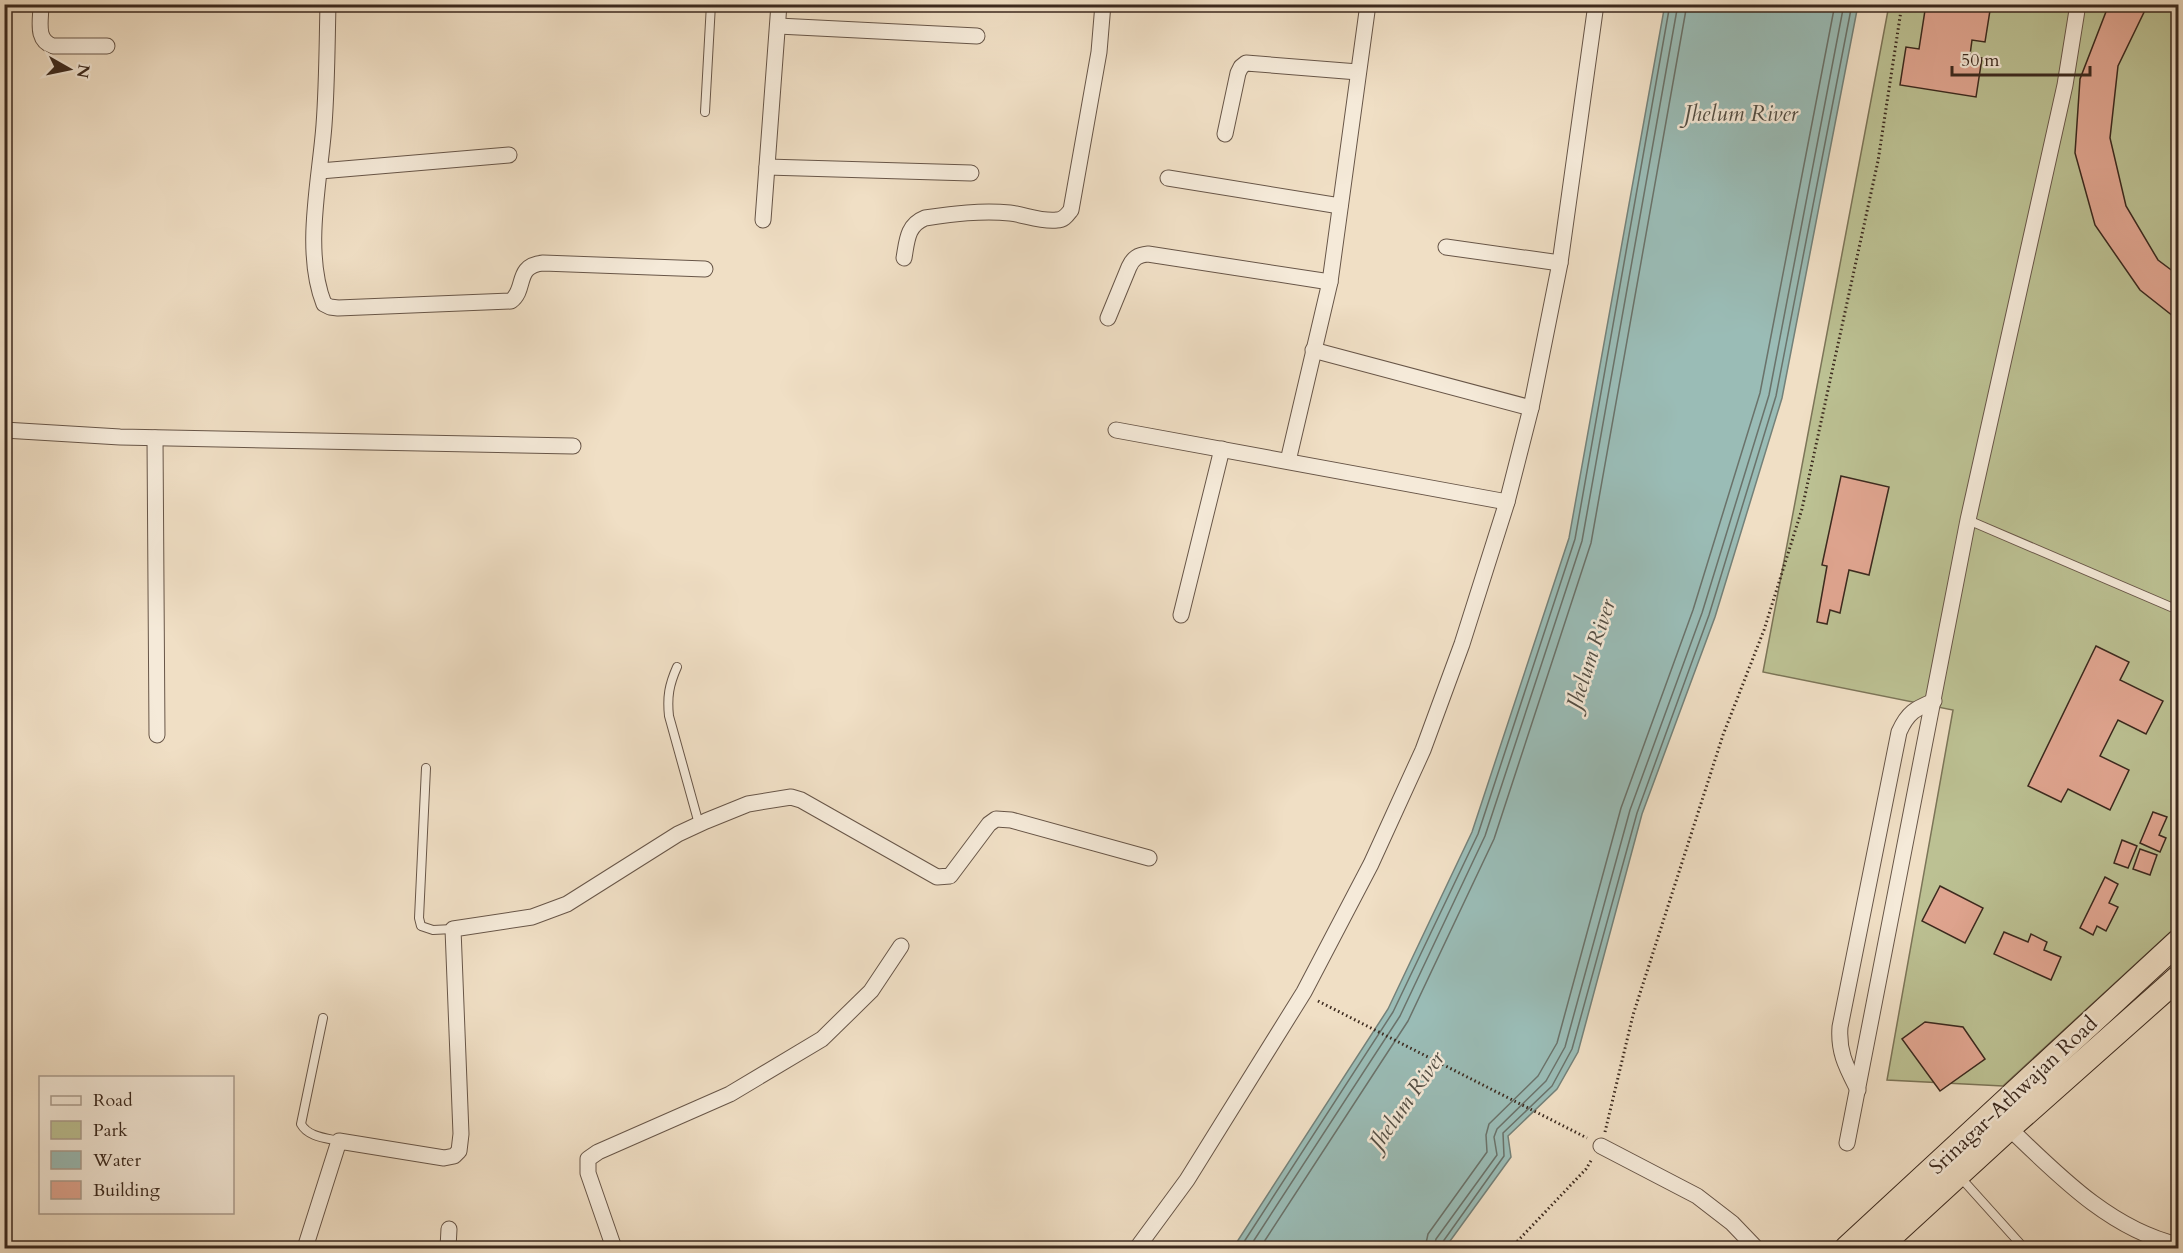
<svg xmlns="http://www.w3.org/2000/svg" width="2183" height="1253" font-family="Cardo,serif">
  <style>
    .green { fill: #bcc193; stroke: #7c7558; stroke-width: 1.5 }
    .water { fill: #9abcb6; stroke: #748179; stroke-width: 1.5 }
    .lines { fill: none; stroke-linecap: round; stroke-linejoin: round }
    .shore { stroke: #6a726a; stroke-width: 1.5 }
    .building { fill: #e1a691; stroke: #3b291e; stroke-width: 1.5 }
    .service-casing { stroke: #685648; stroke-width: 10 }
    .minor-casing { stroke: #685648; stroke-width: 17 }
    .trunk-casing { stroke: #3b291e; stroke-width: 26 }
    .path { stroke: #3b291e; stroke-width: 3; stroke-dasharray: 1.5 3; stroke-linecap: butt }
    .service { stroke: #f5ead9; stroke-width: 8 }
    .minor { stroke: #f5ead9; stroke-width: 15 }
    .trunk { stroke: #f0dfc5; stroke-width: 24 }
    .labels { text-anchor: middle; stroke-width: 5; stroke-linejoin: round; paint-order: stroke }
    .street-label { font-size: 21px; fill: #3b291e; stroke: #f5ead9 }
    .water-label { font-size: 22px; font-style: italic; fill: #534e44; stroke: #f5ead9 }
  </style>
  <rect width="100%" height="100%" fill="#f0dfc5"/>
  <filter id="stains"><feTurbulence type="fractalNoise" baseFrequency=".00333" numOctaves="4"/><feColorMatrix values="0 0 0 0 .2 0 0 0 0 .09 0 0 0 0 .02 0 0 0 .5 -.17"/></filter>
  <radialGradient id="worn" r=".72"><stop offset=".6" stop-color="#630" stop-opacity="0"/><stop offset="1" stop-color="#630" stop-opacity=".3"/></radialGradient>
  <path class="green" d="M 1889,5 L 2178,5 L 2178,925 L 2003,1086 L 1887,1080 L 1953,710 L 1763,672 Z"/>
  <path class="water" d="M 1665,4 L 1858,5 L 1782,398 L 1715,617 L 1642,814 L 1578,1052 L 1557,1089 L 1508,1136 L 1511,1157 L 1445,1248 L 1233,1248 L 1388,1009 L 1472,832 L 1569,538 Z"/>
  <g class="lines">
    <g class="shore">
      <path d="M 1240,1248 L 1393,1012 L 1478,834 L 1575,539 L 1670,4"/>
      <path d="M 1249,1248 L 1400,1016 L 1485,836 L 1582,541 L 1678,4"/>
      <path d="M 1260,1248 L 1408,1021 L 1494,839 L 1591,543 L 1687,4"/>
      <path d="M 1425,1248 L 1428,1234 L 1487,1152 L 1486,1135 L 1489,1124 L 1538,1076 L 1557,1043 L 1621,808 L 1693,610 L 1760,393 L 1835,4"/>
      <path d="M 1434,1248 L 1436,1239 L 1497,1155 L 1494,1137 L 1497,1129 L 1546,1081 L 1565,1047 L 1630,810 L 1702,613 L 1769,395 L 1844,4"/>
      <path d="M 1441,1248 L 1442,1243 L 1504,1156 L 1503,1133 L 1552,1086 L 1572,1049 L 1637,813 L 1709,615 L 1776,396 L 1852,4"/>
    </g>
  </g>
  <g class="building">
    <path d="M 1926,4 L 1991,4 L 1985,42 L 1972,40 L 1970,55 L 1982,58 L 1976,97 L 1900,85 L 1906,47 L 1919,49 Z"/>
    <path d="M 2109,4 L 2148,4 L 2118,66 L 2110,138 L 2126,206 L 2158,260 L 2178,275 L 2178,320 L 2140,290 L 2095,225 L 2075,153 L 2080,79 Z"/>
    <path d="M 1841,476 L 1889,487 L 1869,575 L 1849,570 L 1840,613 L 1830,610 L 1827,624 L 1817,622 L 1827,566 L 1822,565 Z"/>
    <path d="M 2096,646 L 2129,662 L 2120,680 L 2163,701 L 2146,734 L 2118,720 L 2100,756 L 2129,770 L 2110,810 L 2068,789 L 2061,802 L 2028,786 Z"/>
    <path d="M 2153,812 L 2167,817 L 2159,835 L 2166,838 L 2160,852 L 2140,843 Z"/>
    <path d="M 2122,840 L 2137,846 L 2128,868 L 2114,863 Z"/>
    <path d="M 2140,849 L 2157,855 L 2150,875 L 2133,869 Z"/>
    <path d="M 2105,877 L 2118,884 L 2109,903 L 2118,907 L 2106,931 L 2097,926 L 2093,935 L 2080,928 Z"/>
    <path d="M 1940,886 L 1983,908 L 1965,943 L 1922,921 Z"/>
    <path d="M 2004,932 L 2028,942 L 2031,934 L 2047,942 L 2044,950 L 2061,957 L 2051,980 L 1994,954 Z"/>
    <path d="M 1925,1022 L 1963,1027 L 1985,1059 L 1940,1091 L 1902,1039 Z"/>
  </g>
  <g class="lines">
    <g class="service-casing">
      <g id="service">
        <path d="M 705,112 L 711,4"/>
        <path d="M 1968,520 L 2178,610"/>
        <path d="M 677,667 C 669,685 667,697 669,716 L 699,824"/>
        <path d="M 426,768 L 419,918 L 421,926 L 433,930 L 453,929"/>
        <path d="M 323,1018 L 301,1124 C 308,1137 326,1138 339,1141"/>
        <path d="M 1961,1178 L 2024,1248"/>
      </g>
    </g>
    <g class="minor-casing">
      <g id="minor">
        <path d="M 41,4 C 41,21 35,40 53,46 L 107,46"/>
        <path d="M 328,4 C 327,45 327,85 324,125 C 320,180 303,251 324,304 L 330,307 L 338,308 L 511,301 C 527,289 514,266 543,263 L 705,269"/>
        <path d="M 778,26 L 977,36"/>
        <path d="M 1225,134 L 1238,73 L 1241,67 L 1246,63 L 1358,72"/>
        <path d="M 767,167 L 971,173"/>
        <path d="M 320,171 L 509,155"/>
        <path d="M 1168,178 L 1340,206"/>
        <path d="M 763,220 L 779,4"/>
        <path d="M 1446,247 L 1560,263"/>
        <path d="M 904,258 C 907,241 907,225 925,218 C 953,214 981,210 1010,213 C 1026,215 1041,222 1057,220 C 1064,220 1067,215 1071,210 L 1099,52 L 1103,4"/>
        <path d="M 1108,318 L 1129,267 C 1133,258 1138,255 1148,254 L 1330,282"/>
        <path d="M 1313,350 L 1531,408"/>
        <path d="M 4,430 L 120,437 L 573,446"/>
        <path d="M 1116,430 L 1507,502"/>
        <path d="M 155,438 L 157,735"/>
        <path d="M 1288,461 L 1330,282 L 1368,4"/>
        <path d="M 1181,615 L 1222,449"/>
        <path d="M 1858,1090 C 1847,1068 1838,1053 1840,1027 L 1899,732 C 1908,712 1915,709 1934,701"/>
        <path d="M 2009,1128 C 2058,1175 2110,1229 2178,1245"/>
        <path d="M 1847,1143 L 1968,520 L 2065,85 L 2078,4"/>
        <path d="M 1601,1146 L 1697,1196 L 1732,1223 L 1756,1248"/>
        <path d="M 305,1248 L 339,1141 L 444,1158 L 454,1156 L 459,1151 L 461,1134 L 453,929 L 532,917 L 567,904 L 678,834 L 706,821 L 748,804 L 791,797 L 801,800 L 937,877 L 950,876 L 989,824 L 996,819 L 1011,820 L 1149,858"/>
        <path d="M 448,1248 L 449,1229"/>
        <path d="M 614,1248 L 588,1173 L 588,1159 L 598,1152 L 730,1094 L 822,1039 L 871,991 L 901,946"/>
        <path d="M 1137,1248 L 1187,1180 L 1304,992 L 1371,864 L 1423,750 L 1462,644 L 1507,502 L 1531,408 L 1560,263 L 1596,4"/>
      </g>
    </g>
    <g class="trunk-casing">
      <g id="trunk">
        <path d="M 1847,1248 L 2178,942"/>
        <path d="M 1878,1248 L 2009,1128 L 2178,978"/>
      </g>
    </g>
    <g class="path">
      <path d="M 1318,1001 L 1587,1138"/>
      <path d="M 1605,1132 L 1633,1015 L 1723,735 L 1764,630 L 1802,509 L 1878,161 L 1902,4"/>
      <path d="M 1511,1248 L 1586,1169 L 1592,1159"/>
    </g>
    <use href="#service" class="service"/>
    <use href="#minor" class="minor"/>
    <use href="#trunk" class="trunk"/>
  </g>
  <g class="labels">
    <g class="street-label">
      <text transform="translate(2013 1095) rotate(-43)" y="7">Srinagar-Athwajan Road</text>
    </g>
    <g class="water-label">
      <text x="1741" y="121">Jhelum River</text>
      <text transform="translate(1590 654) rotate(-72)" y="8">Jhelum River</text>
      <text transform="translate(1406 1100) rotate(-55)" y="8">Jhelum River</text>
    </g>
  </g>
  <rect width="2183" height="1253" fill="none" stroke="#f0dfc5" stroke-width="24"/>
  <rect x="6" y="6" width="2171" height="1241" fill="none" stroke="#3b291e" stroke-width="3"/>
  <rect x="12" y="12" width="2159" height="1229" fill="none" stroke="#3b291e" stroke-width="1.5"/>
  <rect x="39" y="1076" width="195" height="138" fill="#f5ead9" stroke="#ab9d8e" stroke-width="1.5"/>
  <rect x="51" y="1096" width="30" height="9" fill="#f5ead9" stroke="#ab9d8e" stroke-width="1.5"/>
  <text x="93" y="1106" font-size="18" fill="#3b291e">Road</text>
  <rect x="51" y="1121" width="30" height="18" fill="#bcc193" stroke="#ab9d8e" stroke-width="1.5"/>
  <text x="93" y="1136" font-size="18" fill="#3b291e">Park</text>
  <rect x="51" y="1151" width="30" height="18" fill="#9abcb6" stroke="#ab9d8e" stroke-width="1.5"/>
  <text x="93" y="1166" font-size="18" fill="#3b291e">Water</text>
  <rect x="51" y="1181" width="30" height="18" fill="#e1a691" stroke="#ab9d8e" stroke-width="1.5"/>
  <text x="93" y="1196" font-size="18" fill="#3b291e">Building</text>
  <g transform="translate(69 69) rotate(99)" stroke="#f5ead9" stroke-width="4.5" paint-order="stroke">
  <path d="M0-4.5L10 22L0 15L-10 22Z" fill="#3b291e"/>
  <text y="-9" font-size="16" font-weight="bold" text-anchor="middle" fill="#3b291e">N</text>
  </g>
  <path d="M1952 66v9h138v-9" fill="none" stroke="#3b291e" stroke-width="3"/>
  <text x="1961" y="66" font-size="18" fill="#3b291e" stroke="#f5ead9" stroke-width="4.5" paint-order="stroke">50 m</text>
  <rect width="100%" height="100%" filter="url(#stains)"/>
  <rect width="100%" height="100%" fill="url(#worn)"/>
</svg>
